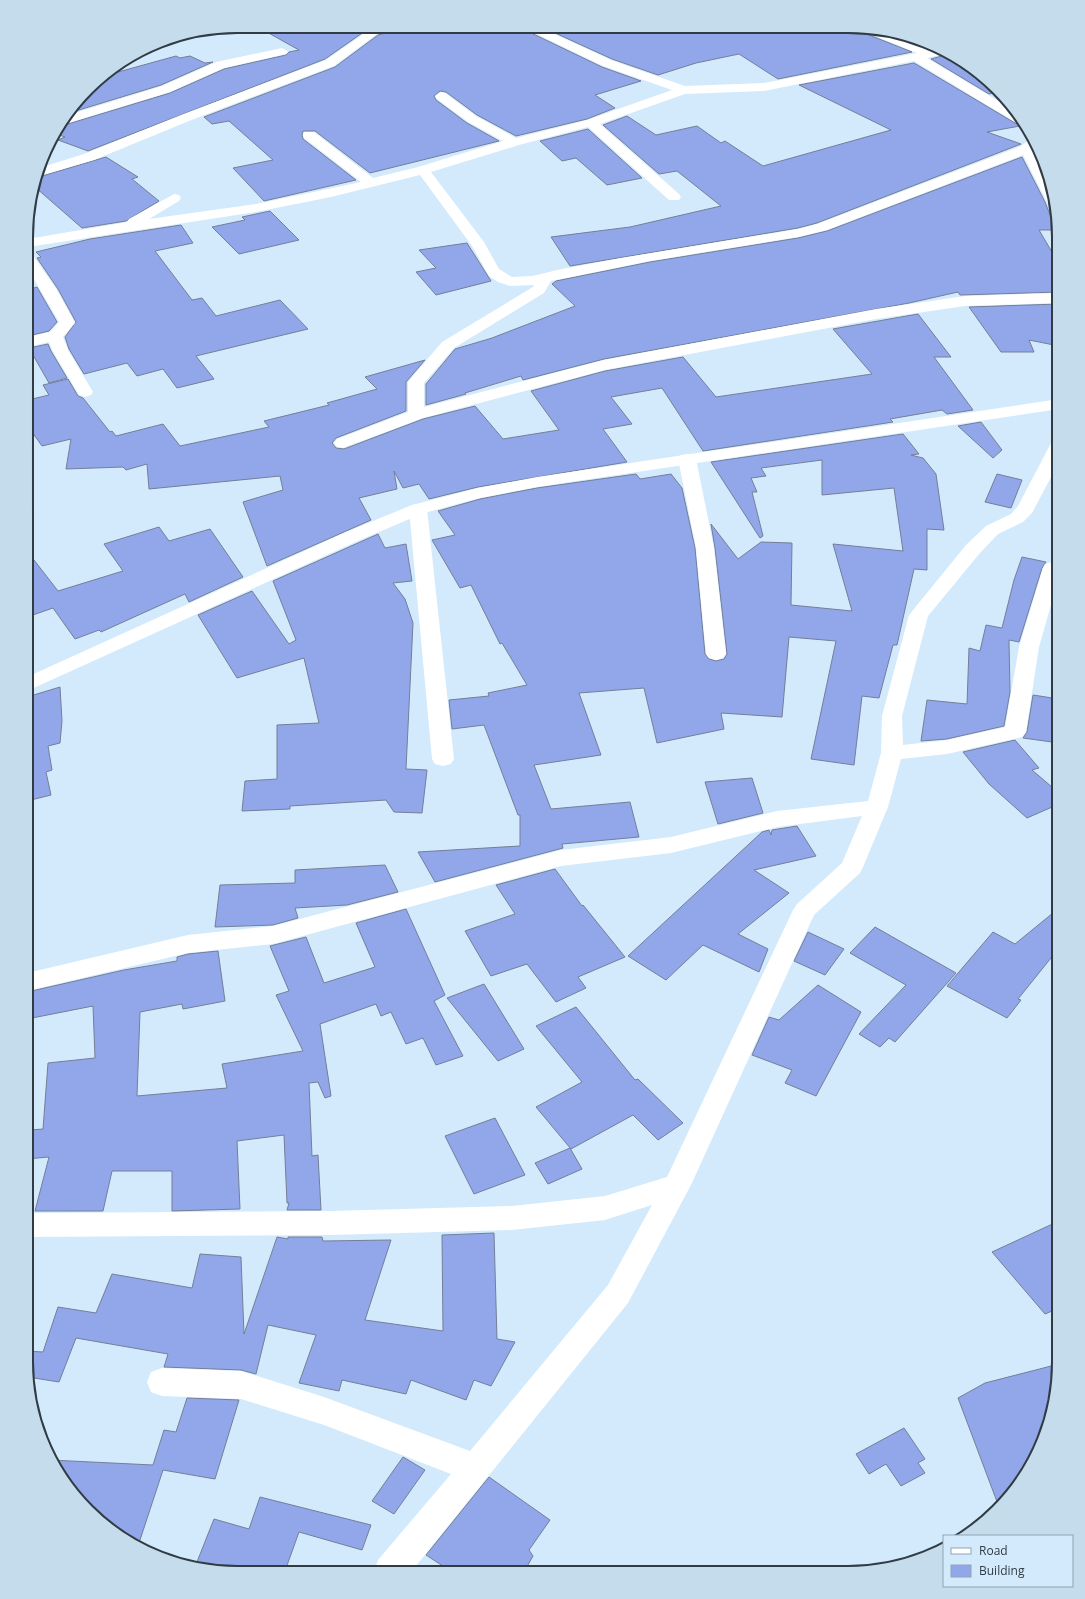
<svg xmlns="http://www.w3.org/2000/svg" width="1085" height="1599" font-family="'Open Sans',sans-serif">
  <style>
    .building { fill: #92a7ea; stroke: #747e99 }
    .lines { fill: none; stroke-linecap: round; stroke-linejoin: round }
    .minor { fill: #fff; fill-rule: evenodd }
    .major { fill: #fff; fill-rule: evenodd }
    .rim { fill: none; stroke: #303b44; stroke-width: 2 }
  </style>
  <rect width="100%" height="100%" fill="#d2eafc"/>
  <g class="building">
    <path d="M 256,26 L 376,26 L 368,29 L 325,59 L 88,151 L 58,140 L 65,137 L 54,133 L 60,124 L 68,124 L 170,93 L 224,69 L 286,55 L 289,52 L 299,50 Z"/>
    <path d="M 403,26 L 523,27 L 525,30 L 602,67 L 641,81 L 595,95 L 615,108 L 587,119 L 516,136 L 477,115 L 446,92 L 440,91 L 434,96 L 436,100 L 467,123 L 499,141 L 370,173 L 315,131 L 303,131 L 302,135 L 303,139 L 356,180 L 264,201 L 233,168 L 273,160 L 229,121 L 212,124 L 204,117 L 335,67 L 378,35 L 401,29 Z"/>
    <path d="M 542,27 L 857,28 L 859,31 L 912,52 L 778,79 L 739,54 L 696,63 L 658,75 L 612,59 Z"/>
    <path d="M 882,29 L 929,42 L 937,47 L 931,48 Z"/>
    <path d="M 949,54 L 976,69 L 999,92 L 989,94 L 931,59 Z"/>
    <path d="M 176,56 L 180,58 L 190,56 L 205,63 L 213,62 L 161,85 L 69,113 L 100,77 Z"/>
    <path d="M 914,63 L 1020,126 L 987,132 L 1021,144 L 817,223 L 798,228 L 570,266 L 551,237 L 630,227 L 721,206 L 677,171 L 659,174 L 603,125 L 627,116 L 656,135 L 697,126 L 721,143 L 725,141 L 763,166 L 891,130 L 799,85 Z"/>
    <path d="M 588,129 L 642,178 L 607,185 L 576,158 L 562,161 L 540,141 Z"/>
    <path d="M 106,157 L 138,177 L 132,179 L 159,201 L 126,221 L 82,228 L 35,187 L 39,177 Z"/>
    <path d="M 1022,157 L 1045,202 L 1056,230 L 1039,230 L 1059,264 L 1059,292 L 960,295 L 958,292 L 909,303 L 604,359 L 523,380 L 521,376 L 465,393 L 466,394 L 426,405 L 426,384 L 455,349 L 492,338 L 575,306 L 552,284 L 556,281 L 650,262 L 798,238 L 827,231 Z"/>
    <path d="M 270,211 L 299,240 L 239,254 L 212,227 L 245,220 L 242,217 Z"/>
    <path d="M 181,225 L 193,243 L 155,251 L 192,300 L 202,298 L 216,316 L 280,300 L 308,329 L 196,356 L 214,379 L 177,388 L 163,369 L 137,376 L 127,363 L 84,374 L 69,349 L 65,337 L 76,322 L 58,289 L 37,258 L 41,257 L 36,252 L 90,239 Z"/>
    <path d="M 467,243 L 491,281 L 436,295 L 416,272 L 436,268 L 419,250 Z"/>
    <path d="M 37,287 L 57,322 L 49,331 L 28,336 L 28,290 Z"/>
    <path d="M 1059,304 L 1059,346 L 1029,340 L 1034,352 L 1001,352 L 969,307 Z"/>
    <path d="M 918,314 L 951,357 L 934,357 L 973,410 L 947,414 L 942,410 L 890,419 L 893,422 L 703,451 L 662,388 L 611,397 L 632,424 L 603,429 L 627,462 L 478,487 L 429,499 L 419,484 L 403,488 L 394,471 L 397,489 L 359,498 L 371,520 L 267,566 L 243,502 L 283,490 L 280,476 L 149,489 L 147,464 L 126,470 L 123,467 L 66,469 L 71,439 L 42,446 L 27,425 L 28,400 L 49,395 L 43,385 L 68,379 L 78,396 L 83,398 L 110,432 L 112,431 L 116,436 L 163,424 L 180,446 L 269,427 L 264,421 L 329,405 L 327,403 L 377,389 L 365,377 L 425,360 L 406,382 L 406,411 L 336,438 L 332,443 L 336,448 L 344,449 L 423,419 L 475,406 L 503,439 L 559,430 L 531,391 L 605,371 L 683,357 L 716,397 L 872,374 L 833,329 Z"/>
    <path d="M 48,344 L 51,351 L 67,378 L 49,383 L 29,348 Z"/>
    <path d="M 981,422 L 1002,450 L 993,458 L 958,426 Z"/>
    <path d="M 903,434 L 919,454 L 911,455 L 923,458 L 936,474 L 944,530 L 927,529 L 927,570 L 914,569 L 897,645 L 893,645 L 879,698 L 862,696 L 854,765 L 811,759 L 836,641 L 789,637 L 782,717 L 721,713 L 724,729 L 657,743 L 644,688 L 579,693 L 601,755 L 534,765 L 551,809 L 630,802 L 639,837 L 562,844 L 563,848 L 435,882 L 418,852 L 520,846 L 520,815 L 518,815 L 484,725 L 452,729 L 449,700 L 489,696 L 488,693 L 527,685 L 502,643 L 500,644 L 471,585 L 460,588 L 432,540 L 455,535 L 438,511 L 480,499 L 537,488 L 636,474 L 640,479 L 671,474 L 682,488 L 695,548 L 705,654 L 709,659 L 716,661 L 724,659 L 727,654 L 715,548 L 711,524 L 738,559 L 761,542 L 792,543 L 791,605 L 852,611 L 833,544 L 903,551 L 894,488 L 822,495 L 822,460 L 761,468 L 766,476 L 751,478 L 757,492 L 752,492 L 763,536 L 760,538 L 711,462 Z"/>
    <path d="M 997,474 L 1022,480 L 1011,508 L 985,502 Z"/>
    <path d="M 159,527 L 169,541 L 210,529 L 243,577 L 189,602 L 185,594 L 101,632 L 99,630 L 75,639 L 53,608 L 27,617 L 27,551 L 58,591 L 123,571 L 104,544 Z"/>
    <path d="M 378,534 L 385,548 L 406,544 L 412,581 L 393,583 L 405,599 L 413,623 L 406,769 L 427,770 L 422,813 L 394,812 L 386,800 L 290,806 L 290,809 L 242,811 L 245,781 L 277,779 L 277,725 L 319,723 L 304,658 L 237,678 L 198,615 L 252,591 L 289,644 L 296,640 L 273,581 Z"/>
    <path d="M 1022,557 L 1046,562 L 1042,568 L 1019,642 L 1009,640 L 1010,692 L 1004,726 L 947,739 L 921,741 L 927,700 L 967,704 L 969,648 L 980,651 L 986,625 L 1002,628 L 1014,580 Z"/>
    <path d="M 60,687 L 62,721 L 60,743 L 48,746 L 52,770 L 46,772 L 51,795 L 27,801 L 27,697 Z"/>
    <path d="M 1033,695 L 1059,699 L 1059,743 L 1023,738 L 1027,732 Z"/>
    <path d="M 1015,740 L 1039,768 L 1032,770 L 1059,793 L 1059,804 L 1027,818 L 989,784 L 963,752 Z"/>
    <path d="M 752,778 L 763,813 L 718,824 L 705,782 Z"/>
    <path d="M 797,826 L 816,856 L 754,870 L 789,893 L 738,934 L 768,949 L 759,972 L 703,945 L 666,980 L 628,956 L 762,832 L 769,830 L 771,835 L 772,830 Z"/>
    <path d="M 385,865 L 398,892 L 347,905 L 295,908 L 298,918 L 273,925 L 215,927 L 220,885 L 295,883 L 295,870 Z"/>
    <path d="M 555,869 L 582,906 L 583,905 L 625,957 L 578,977 L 586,988 L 556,1002 L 527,964 L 491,976 L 465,931 L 515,914 L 496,885 Z"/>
    <path d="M 1059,908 L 1059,948 L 1018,999 L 1021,1000 L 1007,1018 L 947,986 L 993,932 L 1015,944 Z"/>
    <path d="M 406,909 L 445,995 L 434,1001 L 463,1056 L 436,1065 L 423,1038 L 406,1044 L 391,1012 L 381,1016 L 376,1004 L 320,1024 L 331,1096 L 325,1098 L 318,1082 L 309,1083 L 312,1156 L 318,1155 L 321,1210 L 287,1210 L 289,1203 L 287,1203 L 284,1135 L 237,1141 L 240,1209 L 172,1211 L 172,1171 L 112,1171 L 103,1211 L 35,1211 L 49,1157 L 26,1159 L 26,1157 L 30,1130 L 43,1129 L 48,1063 L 95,1058 L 93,1006 L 27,1019 L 27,992 L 124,970 L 177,961 L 177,957 L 188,954 L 218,951 L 225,1001 L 183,1009 L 182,1004 L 140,1012 L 137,1096 L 227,1088 L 222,1064 L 303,1051 L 276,995 L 289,991 L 270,946 L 306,937 L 324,983 L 375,967 L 356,923 Z"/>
    <path d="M 875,927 L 956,973 L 895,1042 L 889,1038 L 880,1047 L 859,1034 L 906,985 L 850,953 Z"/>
    <path d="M 808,932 L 844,949 L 825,975 L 794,961 Z"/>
    <path d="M 484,984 L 524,1049 L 498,1061 L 447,998 Z"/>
    <path d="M 818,985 L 861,1012 L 816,1096 L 785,1083 L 792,1070 L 752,1055 L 769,1017 L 779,1020 Z"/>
    <path d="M 576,1007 L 635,1080 L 638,1079 L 683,1123 L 658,1140 L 633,1115 L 571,1149 L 536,1107 L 582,1082 L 536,1026 Z"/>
    <path d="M 495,1118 L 525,1175 L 474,1194 L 445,1136 Z"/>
    <path d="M 570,1148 L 582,1169 L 548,1184 L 535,1163 Z"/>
    <path d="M 1059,1221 L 1059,1308 L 1045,1314 L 992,1252 Z"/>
    <path d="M 494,1233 L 497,1339 L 515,1342 L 491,1386 L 474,1380 L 466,1400 L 411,1380 L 406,1394 L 342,1380 L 339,1391 L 299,1383 L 316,1335 L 268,1325 L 256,1374 L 241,1370 L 164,1367 L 168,1354 L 76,1338 L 59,1382 L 28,1377 L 26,1351 L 43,1352 L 58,1307 L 96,1313 L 112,1274 L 192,1288 L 200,1254 L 241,1257 L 244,1334 L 277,1237 L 288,1239 L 288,1237 L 322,1237 L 323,1241 L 391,1240 L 365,1320 L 443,1331 L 442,1235 Z"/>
    <path d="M 1059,1364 L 1059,1376 L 1048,1430 L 1023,1480 L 999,1507 L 958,1398 L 985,1383 Z"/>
    <path d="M 187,1398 L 239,1400 L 215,1479 L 163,1470 L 138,1546 L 109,1530 L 70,1491 L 50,1460 L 153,1465 L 164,1430 L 176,1432 Z"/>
    <path d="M 904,1428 L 925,1459 L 918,1463 L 925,1473 L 901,1486 L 886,1464 L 869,1474 L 856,1454 Z"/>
    <path d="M 403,1457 L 425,1470 L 394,1514 L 372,1501 Z"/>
    <path d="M 489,1477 L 550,1520 L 529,1550 L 533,1556 L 524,1572 L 452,1572 L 426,1555 Z"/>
    <path d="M 260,1497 L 371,1525 L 362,1550 L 299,1532 L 285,1571 L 210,1571 L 195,1567 L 214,1519 L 249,1529 Z"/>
  </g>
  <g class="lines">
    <g class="minor">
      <path d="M 382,26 L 402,26 L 401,28 L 377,34 L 334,66 L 189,121 L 94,160 L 39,176 L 42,167 L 84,154 L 181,115 L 326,60 L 369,30 Z"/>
      <path d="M 524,27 L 539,27 L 611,60 L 685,86 L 764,83 L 917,53 L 860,30 L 858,28 L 874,28 L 931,50 L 940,48 L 948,53 L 927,58 L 1018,113 L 1026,125 L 1020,125 L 914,61 L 764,91 L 685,94 L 600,124 L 679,194 L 681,197 L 679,200 L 669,200 L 588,127 L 519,145 L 431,172 L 484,242 L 499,269 L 512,277 L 532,276 L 562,269 L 621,258 L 798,229 L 817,224 L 1021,146 L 1033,137 L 1038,145 L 1033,150 C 1044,170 1054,187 1056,210 L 1051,209 L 1049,206 L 1023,155 L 827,230 L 798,237 L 650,261 L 551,281 L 544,293 L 454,348 L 424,383 L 424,407 L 604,360 L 876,309 L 965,296 L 1059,293 L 1059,303 L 965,306 L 876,319 L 605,370 L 423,418 L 343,448 L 337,447 L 334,443 L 337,439 L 408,412 L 408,382 L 442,342 L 533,287 L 534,285 L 510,286 L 498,282 L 489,276 L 472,246 L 420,175 L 331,197 L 256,212 L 28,247 L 28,239 L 127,222 L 129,219 L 174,194 L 179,195 L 181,198 L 179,201 L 149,219 L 256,204 L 361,182 L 304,138 L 303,135 L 304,132 L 314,132 L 373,178 L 418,167 L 503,141 L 468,122 L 437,99 L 435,96 L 441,92 L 445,93 L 476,116 L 516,138 L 587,120 L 672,90 L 603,66 L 526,29 Z"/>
      <path d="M 282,48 L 286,50 L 288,52 L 286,54 L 224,68 L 170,92 L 68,123 L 61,123 L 68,115 L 162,86 L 216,62 Z"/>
      <path d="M 28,254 L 33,255 L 35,258 L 57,290 L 75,323 L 63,337 L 68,350 L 93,392 L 91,395 L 85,397 L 79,395 L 52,350 L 49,342 L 28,347 L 28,337 L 50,332 L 59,322 L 28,269 Z"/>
      <path d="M 1059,440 L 1059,462 L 1032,513 L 1023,522 L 998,534 L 980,553 L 928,616 L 902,716 L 903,745 L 947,740 L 1005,727 L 1019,647 L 1043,568 L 1045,564 L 1052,562 L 1059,564 L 1059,577 L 1039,647 L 1026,732 L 1022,737 L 947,754 L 901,759 L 888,807 L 863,867 L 860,873 L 814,915 L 691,1185 L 628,1303 L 411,1572 L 374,1572 L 378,1560 L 451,1474 L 324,1425 L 241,1399 L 162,1396 L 151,1392 L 147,1382 L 151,1372 L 162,1368 L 241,1371 L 324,1397 L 470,1451 L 608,1285 L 652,1205 L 605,1220 L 512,1230 L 330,1235 L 26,1237 L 26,1213 L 330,1211 L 512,1206 L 605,1196 L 667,1177 L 793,910 L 797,904 L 842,863 L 862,816 L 777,827 L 671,853 L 561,866 L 273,944 L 188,953 L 27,991 L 27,973 L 188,935 L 273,926 L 561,850 L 671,837 L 777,811 L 868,801 L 881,753 L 882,716 L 909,615 L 966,545 L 986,526 L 1011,514 L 1018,506 L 1050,445 L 1053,441 Z"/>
      <path d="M 687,454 L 693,455 L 696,459 L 714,548 L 726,654 L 723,658 L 716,660 L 709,658 L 706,654 L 696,548 L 678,459 L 681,455 Z"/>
      <path d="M 418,504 L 424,505 L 427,509 L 454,759 L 451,764 L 443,766 L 435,764 L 432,759 L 409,509 L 412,505 Z"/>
    </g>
    <path class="major" d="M 1059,399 L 1059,409 L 537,487 L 480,498 L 424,513 L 360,540 L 27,691 L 27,677 L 346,532 L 412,505 L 478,488 L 537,477 Z"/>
  </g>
  <path d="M0 0H1085V1599H0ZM237 33H848A204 204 0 0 1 1052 237V1362A204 204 0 0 1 848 1566H237A204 204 0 0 1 33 1362V237A204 204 0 0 1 237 33Z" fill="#c5dced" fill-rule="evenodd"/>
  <path class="rim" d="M237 33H848A204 204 0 0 1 1052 237V1362A204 204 0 0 1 848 1566H237A204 204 0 0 1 33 1362V237A204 204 0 0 1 237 33Z"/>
  <rect x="943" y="1535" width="130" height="52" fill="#d2eafc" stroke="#91a4b2"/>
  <rect x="951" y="1548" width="20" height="6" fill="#ffffff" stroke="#91a4b2"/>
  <text x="979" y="1555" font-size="12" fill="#303b44">Road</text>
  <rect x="951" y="1565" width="20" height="12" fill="#92a7ea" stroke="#91a4b2"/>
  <text x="979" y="1575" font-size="12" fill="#303b44">Building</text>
</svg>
